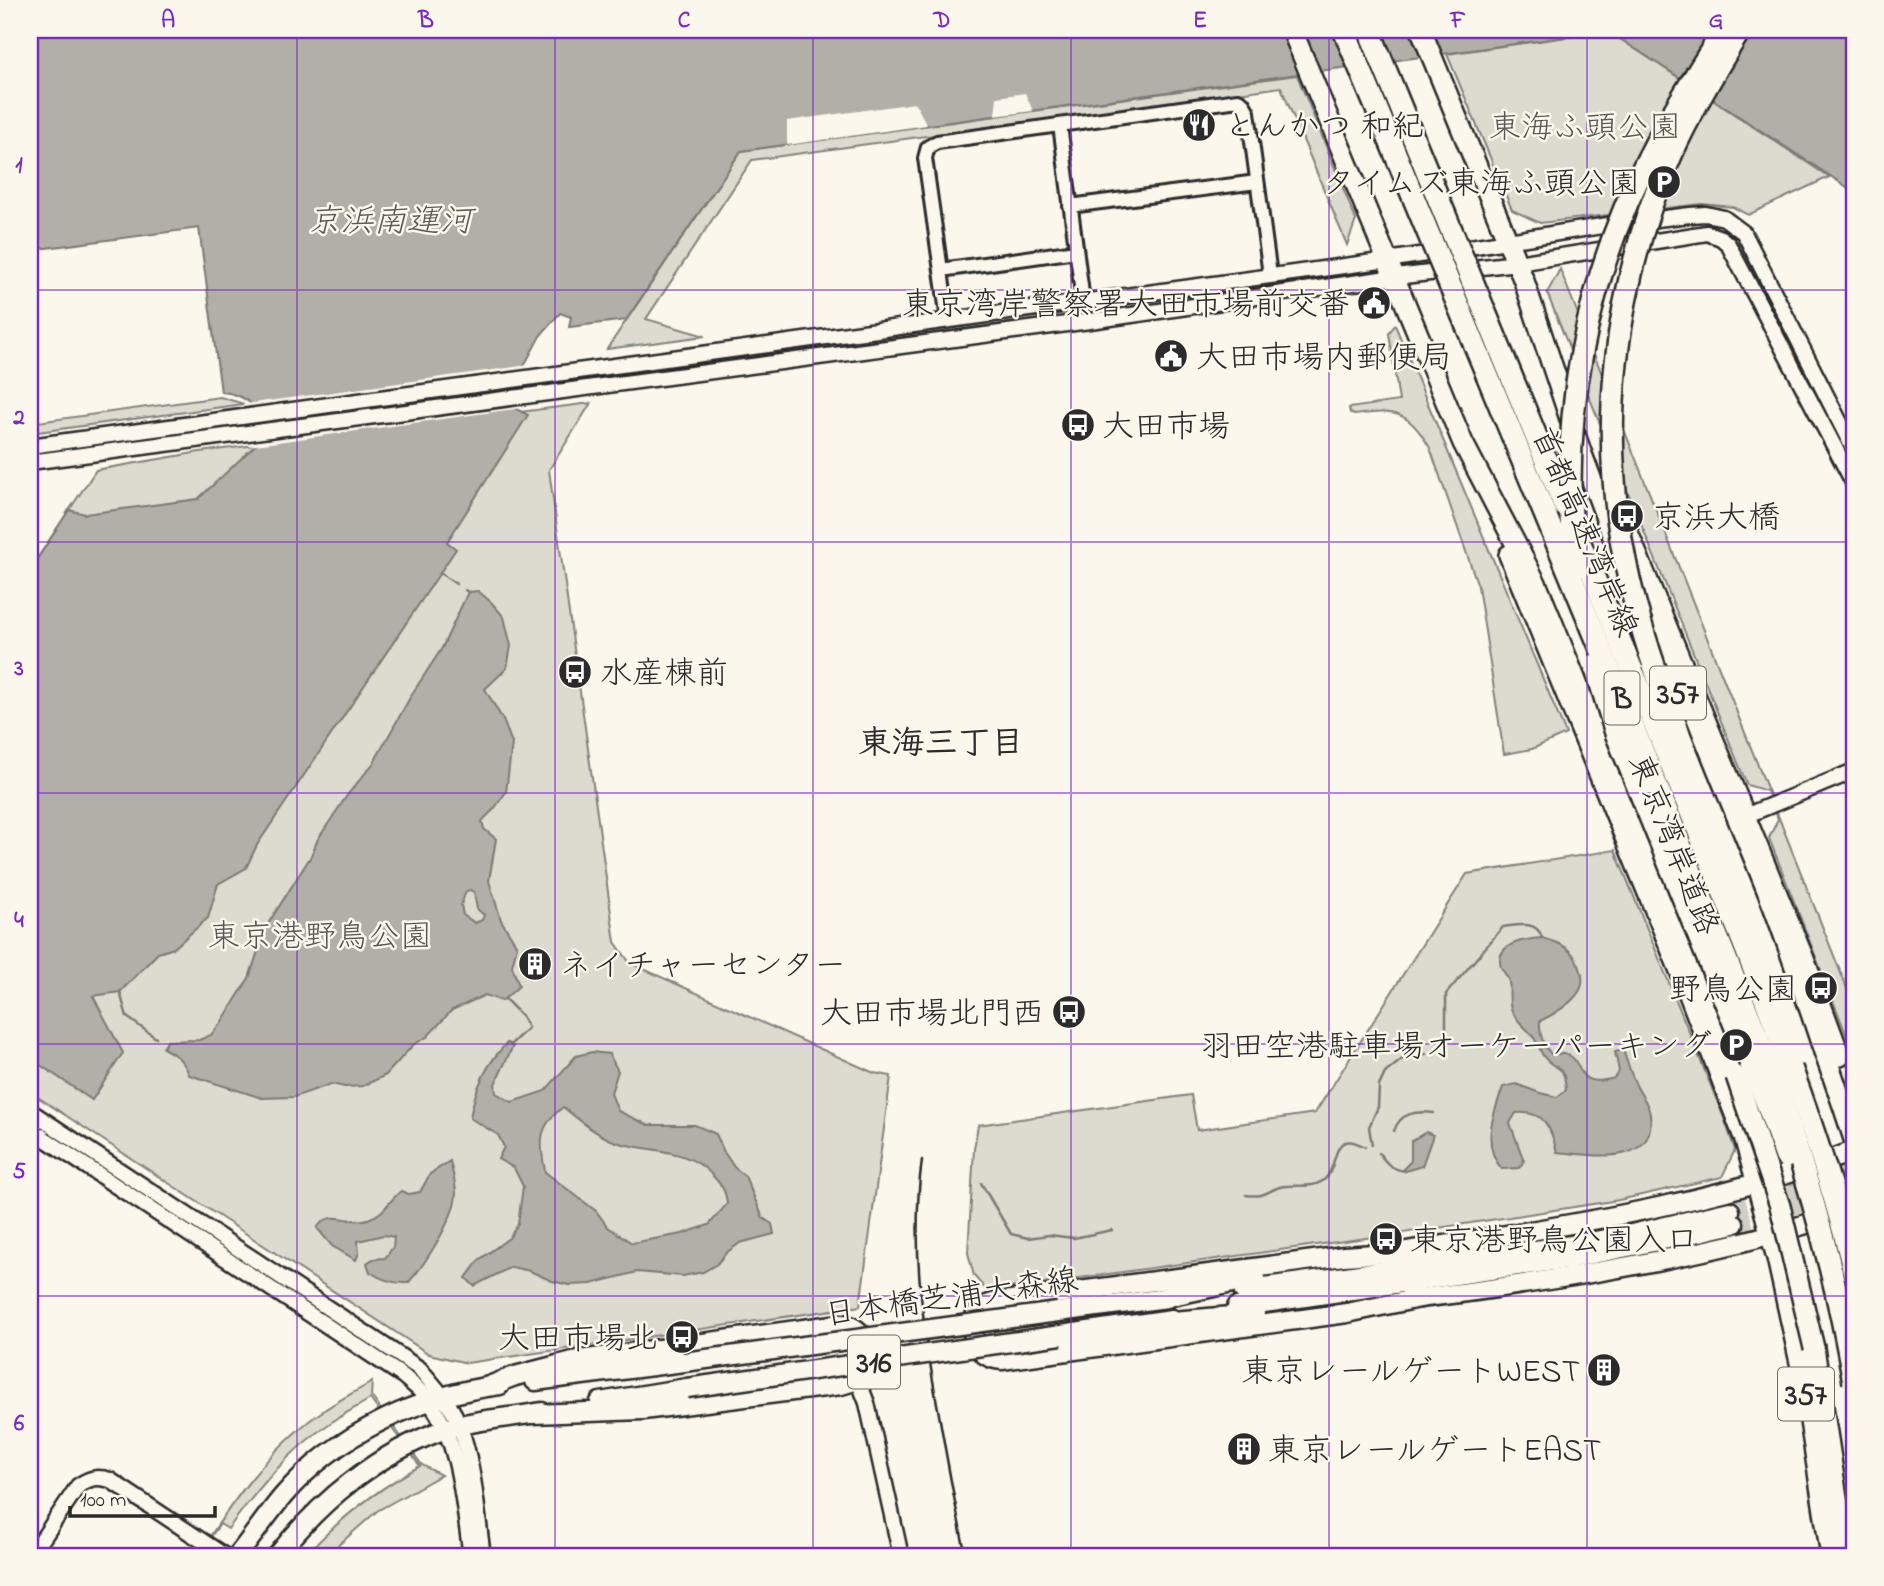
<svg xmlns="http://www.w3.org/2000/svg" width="1884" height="1586" font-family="'Indie Flower','Klee One',sans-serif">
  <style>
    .green { fill: #dddad0; stroke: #84827e; stroke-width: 2 }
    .water { fill: #b1afa7; stroke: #7b7a75; stroke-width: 2; fill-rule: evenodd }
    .pier { fill: #fbf7ec }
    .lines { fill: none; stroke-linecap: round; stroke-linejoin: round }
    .stream { stroke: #7b7a75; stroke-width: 2.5 }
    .primary-tunnel { stroke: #d1cec5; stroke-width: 18; stroke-dasharray: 18 9; stroke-linecap: butt }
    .minor-casing { stroke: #2b2b2b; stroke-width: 18 }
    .tertiary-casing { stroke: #2b2b2b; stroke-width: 19 }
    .primary-casing { stroke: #2b2b2b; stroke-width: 23 }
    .trunk-casing { stroke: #2b2b2b; stroke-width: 24 }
    .minor { stroke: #fbf7ec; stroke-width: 12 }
    .tertiary { stroke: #fbf7ec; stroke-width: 14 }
    .primary { stroke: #fbf7ec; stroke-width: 18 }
    .trunk { stroke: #fbf7ec; stroke-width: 19 }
    .rail { stroke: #2b2b2b; stroke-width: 2.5 }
    .primary-bridge-casing { stroke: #2b2b2b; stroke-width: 23; stroke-linecap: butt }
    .trunk-bridge-casing { stroke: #2b2b2b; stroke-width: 24; stroke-linecap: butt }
    .motorway-bridge-casing { stroke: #2b2b2b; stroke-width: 26; stroke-linecap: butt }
    .primary-bridge { stroke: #fbf7ec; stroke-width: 18 }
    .trunk-bridge { stroke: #fbf7ec; stroke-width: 19 }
    .motorway-bridge { stroke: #fbf7ec; stroke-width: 21 }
    .grid { fill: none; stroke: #7b2cbf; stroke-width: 2; stroke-opacity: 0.55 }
    .labels { text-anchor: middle; stroke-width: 5; stroke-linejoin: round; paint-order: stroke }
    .shield { fill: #fbf7ec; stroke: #696865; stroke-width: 2 }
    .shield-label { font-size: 30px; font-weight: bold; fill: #2b2b2b }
    .poi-label { font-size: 32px; fill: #2b2b2b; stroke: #fbf7ec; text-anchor: start }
    .park-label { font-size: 32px; fill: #585754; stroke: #fbf7ec }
    .street-label { font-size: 32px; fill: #2b2b2b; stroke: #fbf7ec }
    .water-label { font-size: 33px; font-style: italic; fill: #5a5956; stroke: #fbf7ec }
    .neighbourhood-label { font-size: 33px; font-weight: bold; fill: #2b2b2b; stroke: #fbf7ec }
    .neatline { fill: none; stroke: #7b2cbf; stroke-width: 2.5 }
    .grid-label { font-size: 23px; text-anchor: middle; font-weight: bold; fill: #7b2cbf }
  </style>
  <rect width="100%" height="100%" fill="#fbf7ec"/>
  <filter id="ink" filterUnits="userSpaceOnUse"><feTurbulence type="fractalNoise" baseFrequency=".0143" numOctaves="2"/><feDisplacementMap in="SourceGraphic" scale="14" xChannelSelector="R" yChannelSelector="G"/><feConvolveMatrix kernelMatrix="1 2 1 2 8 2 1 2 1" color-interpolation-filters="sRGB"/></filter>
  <g filter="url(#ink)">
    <g class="green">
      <path d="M 1608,31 L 1829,177 L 1748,215 L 1733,207 L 1701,204 L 1540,223 L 1512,210 L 1447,54 Z"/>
      <path d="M 1297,75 L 1356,220 L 1347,245 L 1281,87 L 752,160 L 646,319 L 705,336 L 607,349 L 741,151 Z"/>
      <path d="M 1560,269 L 1854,1006 L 1854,1054 L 1769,838 L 1778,819 L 1767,791 L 1747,785 L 1547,293 Z"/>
      <path d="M 1395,325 L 1566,734 L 1532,749 L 1504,754 L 1478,586 L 1430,448 C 1408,411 1396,409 1354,415 L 1350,413 L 1349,408 L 1399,401 L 1389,333 Z"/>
      <path d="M 220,397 L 244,404 L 30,433 L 30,423 Z"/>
      <path d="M 591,403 L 549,470 L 615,942 L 630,963 L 874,1073 L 891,1076 L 860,1306 L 467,1363 L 429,1354 L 30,1092 L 30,569 L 96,470 L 200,452 Z"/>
      <path d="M 1615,850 L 1724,1118 L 1735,1150 L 1722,1177 L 1619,1200 L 1445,1227 L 987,1291 L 974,1276 L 968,1253 L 974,1149 L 978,1125 L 1191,1095 L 1197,1130 L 1315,1113 L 1467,874 Z"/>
      <path d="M 372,1382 L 371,1396 L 422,1465 L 441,1475 L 377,1511 L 326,1556 L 305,1556 C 339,1519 376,1490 420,1466 L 370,1399 C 357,1407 342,1415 329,1424 C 288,1451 257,1490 228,1529 L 220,1524 L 197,1556 C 231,1504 268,1449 320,1413 C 337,1401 355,1392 372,1382 Z"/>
    </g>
    <g class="water">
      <path d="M 30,30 L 1854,30 L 1854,200 L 1847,187 L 1608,31 L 741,151 L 626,320 L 569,327 L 571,317 L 560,313 L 540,336 L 504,403 L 528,415 L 447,542 L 456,549 L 257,845 L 246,868 L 218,884 L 208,918 L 174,948 L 158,953 L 120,992 L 93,996 L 123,1053 L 92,1100 L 30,1058 L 30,570 L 69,510 L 85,514 L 198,499 L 264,437 C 263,432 265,424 263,419 C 256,403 238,393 221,392 L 199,228 L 30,250 Z"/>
      <path d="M 478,591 L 491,602 L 504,617 L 511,646 L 507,668 L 485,689 L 503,720 L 512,743 L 506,792 L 494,809 L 482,821 L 484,829 L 496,839 L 489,881 L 501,920 L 517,946 L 512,966 L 519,986 L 502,1001 L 485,995 L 452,1010 L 427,1037 L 413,1045 L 386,1075 L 363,1086 L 345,1087 L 331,1084 L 294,1097 L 262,1098 L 189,1075 C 184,1060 176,1055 163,1048 L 167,1041 L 199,1040 L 211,1035 L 221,1023 L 249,978 L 266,927 L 311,856 L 318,839 L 348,794 L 373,764 L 412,694 L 442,648 L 468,592 ZM 470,890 L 474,892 L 477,909 L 484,915 L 482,920 L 475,923 L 463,915 L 461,905 L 466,891 Z"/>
      <path d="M 1542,938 C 1549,940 1557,942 1563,946 C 1576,953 1587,976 1580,990 C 1573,1003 1553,1015 1540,1021 C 1539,1034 1543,1045 1551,1054 C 1556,1054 1563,1053 1568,1055 C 1585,1061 1572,1090 1614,1078 L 1619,1071 L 1615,1052 L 1623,1050 C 1627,1061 1631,1074 1636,1085 C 1641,1096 1649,1103 1650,1115 C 1657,1168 1590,1155 1557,1152 C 1550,1127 1546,1111 1516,1113 L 1510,1123 L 1524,1161 L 1519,1168 L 1502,1169 C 1481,1146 1493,1114 1503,1087 L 1516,1084 L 1540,1093 L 1557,1097 L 1566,1090 C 1564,1060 1556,1073 1544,1057 C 1540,1051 1538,1044 1534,1038 C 1528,1029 1518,1023 1513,1013 C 1507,1003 1511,992 1509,982 C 1508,976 1503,972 1501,967 C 1494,943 1526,939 1542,938 Z"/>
      <path d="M 507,1043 L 513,1046 L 495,1084 L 496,1093 L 512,1102 L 545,1091 L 576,1056 L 592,1052 L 609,1054 L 618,1071 L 611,1093 L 618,1111 L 648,1125 L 695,1125 L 716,1134 L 724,1152 L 734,1167 L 745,1176 L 763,1218 L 772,1224 L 774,1234 L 740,1243 L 726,1253 L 717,1264 L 703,1272 L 683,1276 L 637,1272 L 591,1284 L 569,1285 L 552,1281 L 530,1271 L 511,1267 L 474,1286 L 466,1278 L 479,1260 L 509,1238 L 518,1224 L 523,1186 L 514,1168 L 498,1159 L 504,1147 L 498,1135 L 470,1118 C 475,1088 486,1064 507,1043 ZM 563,1107 C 580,1121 601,1139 623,1144 C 655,1152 690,1149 713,1176 C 722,1186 726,1191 727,1204 L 709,1225 L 682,1234 L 632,1243 L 608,1227 L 596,1211 L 545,1172 C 540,1141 537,1127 563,1107 Z"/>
      <path d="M 1426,1132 L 1433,1135 L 1422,1166 L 1405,1171 L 1403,1169 L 1411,1161 L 1411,1141 Z"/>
      <path d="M 450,1161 C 452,1171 456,1183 456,1194 C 455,1218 424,1266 408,1283 C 393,1284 382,1280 370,1272 L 367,1263 L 373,1259 L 385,1258 L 393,1247 L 394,1237 L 384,1235 L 358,1241 L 359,1253 L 356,1260 L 332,1246 L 317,1228 C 332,1207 347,1226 368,1219 C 385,1214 388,1201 401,1191 L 409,1194 L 420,1192 L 430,1174 Z"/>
    </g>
    <g class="pier">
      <path d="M 1025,93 L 1033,111 L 995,116 L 997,97 Z"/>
      <path d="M 915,103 L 927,125 L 787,145 L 787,121 Z"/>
      <path d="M 529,365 L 509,402 L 522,408 L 249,446 L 260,435 L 260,421 L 246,404 Z"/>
    </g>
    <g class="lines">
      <g class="stream">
        <path d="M 440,573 L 456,584"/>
        <path d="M 465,590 L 468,592"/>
        <path d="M 120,992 L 127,1017 L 156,1038"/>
        <path d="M 505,999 L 522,1016 L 528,1028 L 510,1045"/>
        <path d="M 1446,1027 L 1446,994 L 1503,927 C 1518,925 1538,920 1542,938"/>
        <path d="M 1394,1131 C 1400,1112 1417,1111 1434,1113"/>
        <path d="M 1372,1145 L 1369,1127 L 1378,1107 L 1379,1086 L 1385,1073 L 1405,1057 L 1426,1054"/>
        <path d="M 1379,1153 C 1387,1164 1391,1169 1405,1171"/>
        <path d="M 981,1183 L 1011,1234 L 1028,1238 L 1049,1235 L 1074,1238 L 1112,1230"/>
        <path d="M 1246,1195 C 1263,1197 1263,1194 1277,1188 C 1289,1182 1309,1191 1324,1180 C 1340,1167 1329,1127 1365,1147"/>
      </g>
      <g class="primary-tunnel">
        <path d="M 1730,1211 L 1854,1172"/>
        <path d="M 1734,1224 L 1779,1211 L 1854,1185"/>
      </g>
      <g class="minor-casing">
        <g id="minor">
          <path d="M 1060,125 L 1083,301"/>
          <path d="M 1070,206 L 1257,182"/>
          <path d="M 941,270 L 1076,251"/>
          <path d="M 948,320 L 925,158 L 928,147 L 937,142 L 1238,100 L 1243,103 L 1248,112 L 1270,275"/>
        </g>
      </g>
      <g class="tertiary-casing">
        <g id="tertiary">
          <path d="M 30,446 L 1388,260 L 1608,225 L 1690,215 L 1706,214 L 1724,218 L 1744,233 L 1854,450"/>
          <path d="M 30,462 L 1097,320 L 1395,277 L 1517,263 L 1707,233 L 1721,238 L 1728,244 L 1854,484"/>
          <path d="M 1745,816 L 1854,771"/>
          <path d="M 30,1111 L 420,1369 C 435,1387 453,1406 460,1427 C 475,1468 477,1514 483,1556"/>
          <path d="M 30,1129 L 403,1376 C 412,1384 423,1392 430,1402 C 461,1446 463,1504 471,1556"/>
          <path d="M 858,1380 L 867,1403 L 901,1556"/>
          <path d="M 31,1556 L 78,1486 C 89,1478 97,1476 110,1480 L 225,1556"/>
        </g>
      </g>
      <g class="primary-casing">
        <g id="primary">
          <path d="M 1405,1252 L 1344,1256 L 996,1302 L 987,1305 L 975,1316 C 969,1338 977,1358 1002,1360 L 1347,1313 L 1420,1298"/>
          <path d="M 1394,1253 C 1550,1228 1706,1207 1854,1151"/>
          <path d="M 1243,1290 L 1572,1245 L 1623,1236 L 1730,1211"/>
          <path d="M 1158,1299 L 1256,1278"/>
          <path d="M 1408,1299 C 1463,1294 1518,1285 1573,1276 C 1668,1260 1764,1241 1854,1208"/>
          <path d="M 1237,1307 L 1573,1258 L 1678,1237 L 1734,1224"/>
          <path d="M 1058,1312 L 1167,1298"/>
          <path d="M 1161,1322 L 1255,1314"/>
          <path d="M 1061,1335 L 1172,1319"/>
          <path d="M 535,1381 L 684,1362"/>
          <path d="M 489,1386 L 515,1376 L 573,1361 L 840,1324 C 860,1324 874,1346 868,1365 C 866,1371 862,1375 858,1380 L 841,1385 L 643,1410 L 533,1414"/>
          <path d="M 600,1402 L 687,1388"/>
          <path d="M 237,1556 C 253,1536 267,1515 283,1496 C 336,1434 420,1395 500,1385"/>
          <path d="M 277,1556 C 320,1501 379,1452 446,1429 C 476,1419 511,1418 542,1412"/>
        </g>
      </g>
      <g class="trunk-casing">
        <g id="trunk">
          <path d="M 1292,30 L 1463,443 L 1536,583 L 1551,619 L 1736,1076"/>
          <path d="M 1421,30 L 1524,281 L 1580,449 L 1618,550"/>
          <path d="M 1624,523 L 1804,959 L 1840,1056"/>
          <path d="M 1509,555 L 1680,971 L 1745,1140 L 1777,1258 L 1803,1376 L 1831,1556"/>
          <path d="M 1651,629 C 1721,798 1798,965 1854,1139"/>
          <path d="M 1814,1348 L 1846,1556"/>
        </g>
      </g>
      <use href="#minor" class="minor"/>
      <use href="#tertiary" class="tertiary"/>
      <use href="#primary" class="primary"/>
      <use href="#trunk" class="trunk"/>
      <path class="rail" d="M 922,1160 C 910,1247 924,1334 940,1420 C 948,1465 956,1511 966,1556"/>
      <g class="primary-bridge-casing">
        <g id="primary-bridge">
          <path d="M 684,1362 L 1058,1312"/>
          <path d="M 687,1388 L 1061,1335"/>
        </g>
      </g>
      <g class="trunk-bridge-casing">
        <path id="trunk-bridge" d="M 1736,1076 L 1780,1206 L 1814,1348"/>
      </g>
      <g class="motorway-bridge-casing">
        <g id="motorway-bridge">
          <path d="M 1344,30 L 1625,707 L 1769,1066 C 1806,1169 1836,1274 1854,1382"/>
          <path d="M 1369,30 L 1565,507"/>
          <path d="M 1740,30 C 1716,69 1691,111 1672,153 C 1613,286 1596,437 1629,579 C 1656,694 1708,801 1751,911 C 1769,958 1785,1006 1801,1054"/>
          <path d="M 1580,543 C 1638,687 1700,830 1756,975 C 1794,1073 1830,1171 1854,1272"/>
          <path d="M 1575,568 C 1558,421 1585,274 1656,143 C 1677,104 1701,67 1724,30"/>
          <path d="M 1595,665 L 1616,733 L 1768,1106 L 1786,1157"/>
        </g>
      </g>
      <use href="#primary-bridge" class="primary-bridge"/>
      <use href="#trunk-bridge" class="trunk-bridge"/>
      <use href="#motorway-bridge" class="motorway-bridge"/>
    </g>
  </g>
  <path class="grid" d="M 297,30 L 297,1556M 555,30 L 555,1556M 813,30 L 813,1556M 1071,30 L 1071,1556M 1329,30 L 1329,1556M 1587,30 L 1587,1556M 30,290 L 1854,290M 30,542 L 1854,542M 30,793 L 1854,793M 30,1044 L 1854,1044M 30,1296 L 1854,1296"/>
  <defs>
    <g id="restaurant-disc" transform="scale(1.75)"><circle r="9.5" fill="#2b2b2b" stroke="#fbf7ec"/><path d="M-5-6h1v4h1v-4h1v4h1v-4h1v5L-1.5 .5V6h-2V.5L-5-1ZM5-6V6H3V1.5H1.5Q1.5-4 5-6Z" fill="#fff"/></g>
    <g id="parking-disc" transform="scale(1.75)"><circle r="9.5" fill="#2b2b2b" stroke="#fbf7ec"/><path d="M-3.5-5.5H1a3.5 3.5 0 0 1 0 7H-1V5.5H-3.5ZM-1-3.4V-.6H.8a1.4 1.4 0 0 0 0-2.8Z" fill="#fff"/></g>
    <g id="civic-disc" transform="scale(1.75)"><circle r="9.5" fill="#2b2b2b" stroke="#fbf7ec"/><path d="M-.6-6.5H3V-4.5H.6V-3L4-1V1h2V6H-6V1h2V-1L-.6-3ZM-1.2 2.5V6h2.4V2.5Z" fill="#fff"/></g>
    <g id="bus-disc" transform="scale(1.75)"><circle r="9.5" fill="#2b2b2b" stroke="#fbf7ec"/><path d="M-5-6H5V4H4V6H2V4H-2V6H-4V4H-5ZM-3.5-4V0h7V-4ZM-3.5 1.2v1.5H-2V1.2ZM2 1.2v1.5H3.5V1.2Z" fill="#fff"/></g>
    <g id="building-disc" transform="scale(1.75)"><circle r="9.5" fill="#2b2b2b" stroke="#fbf7ec"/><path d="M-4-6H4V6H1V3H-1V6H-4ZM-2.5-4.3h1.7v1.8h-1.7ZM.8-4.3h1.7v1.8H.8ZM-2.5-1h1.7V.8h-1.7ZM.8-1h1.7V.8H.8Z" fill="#fff"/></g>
  </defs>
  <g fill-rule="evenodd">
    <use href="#restaurant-disc" x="1199" y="125"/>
    <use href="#parking-disc" x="1664" y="182"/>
    <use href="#civic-disc" x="1374" y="303"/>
    <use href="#civic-disc" x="1171" y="356"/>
    <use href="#bus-disc" x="1078" y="425"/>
    <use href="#bus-disc" x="1627" y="516"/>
    <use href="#bus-disc" x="575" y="672"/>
    <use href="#building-disc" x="535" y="964"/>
    <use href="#bus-disc" x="1821" y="988"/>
    <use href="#bus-disc" x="1069" y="1012"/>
    <use href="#parking-disc" x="1736" y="1045"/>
    <use href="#bus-disc" x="1386" y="1239"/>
    <use href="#bus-disc" x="682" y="1337"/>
    <use href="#building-disc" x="1604" y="1370"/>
    <use href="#building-disc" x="1244" y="1449"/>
  </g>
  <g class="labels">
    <g class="shield">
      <rect x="1650" y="666.5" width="56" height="53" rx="5"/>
      <rect x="1604.5" y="671.5" width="35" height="53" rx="5"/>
      <rect x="848" y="1335.5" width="52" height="53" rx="5"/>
      <rect x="1778" y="1367.5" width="56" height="53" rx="5"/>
    </g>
    <g class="shield-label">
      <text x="1678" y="703">357</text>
      <text x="1622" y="708">B</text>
      <text x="874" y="1372">316</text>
      <text x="1806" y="1404">357</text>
    </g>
    <g class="poi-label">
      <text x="1224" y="136">とんかつ 和紀</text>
      <text x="1640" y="193" text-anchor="end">タイムズ東海ふ頭公園</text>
      <text x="1350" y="314" text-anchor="end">東京湾岸警察署大田市場前交番</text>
      <text x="1196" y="367">大田市場内郵便局</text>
      <text x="1102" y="436">大田市場</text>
      <text x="1652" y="527">京浜大橋</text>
      <text x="600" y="683">水産棟前</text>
      <text x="560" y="975">ネイチャーセンター</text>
      <text x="1797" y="999" text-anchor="end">野鳥公園</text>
      <text x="1044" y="1023" text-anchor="end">大田市場北門西</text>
      <text x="1712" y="1056" text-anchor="end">羽田空港駐車場オーケーパーキング</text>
      <text x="1410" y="1250">東京港野鳥公園入口</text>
      <text x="658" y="1348" text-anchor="end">大田市場北</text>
      <text x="1580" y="1381" text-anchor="end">東京レールゲートWEST</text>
      <text x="1268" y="1460">東京レールゲートEAST</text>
    </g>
    <g class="park-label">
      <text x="1585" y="137">東海ふ頭公園</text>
      <text x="320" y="946">東京港野鳥公園</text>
    </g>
    <g class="street-label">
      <text transform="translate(1586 531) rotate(67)" y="11">首都高速湾岸線</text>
      <text transform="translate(1675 844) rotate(68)" y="11">東京湾岸道路</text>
      <text transform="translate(951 1296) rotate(-8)" y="11">日本橋芝浦大森線</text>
    </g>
    <g class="water-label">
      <text x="390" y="231">京浜南運河</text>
    </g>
    <g class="neighbourhood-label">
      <text x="941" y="753">東海三丁目</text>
    </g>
  </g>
  <rect width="1884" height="1586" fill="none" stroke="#fbf7ec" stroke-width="77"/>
  <path d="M70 1506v10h145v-10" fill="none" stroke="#2b2b2b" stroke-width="3.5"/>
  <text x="80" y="1506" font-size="21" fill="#2b2b2b" stroke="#fbf7ec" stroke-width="5" paint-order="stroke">100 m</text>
  <rect x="38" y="38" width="1808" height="1510" class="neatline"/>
  <g class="grid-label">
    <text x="168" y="27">A</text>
    <text x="426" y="27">B</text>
    <text x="684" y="27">C</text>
    <text x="942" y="27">D</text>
    <text x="1200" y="27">E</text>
    <text x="1458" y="27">F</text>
    <text x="1716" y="27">G</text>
    <text x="19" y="172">1</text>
    <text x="19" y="424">2</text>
    <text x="19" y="675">3</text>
    <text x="19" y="927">4</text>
    <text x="19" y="1178">5</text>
    <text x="19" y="1430">6</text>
  </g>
</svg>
